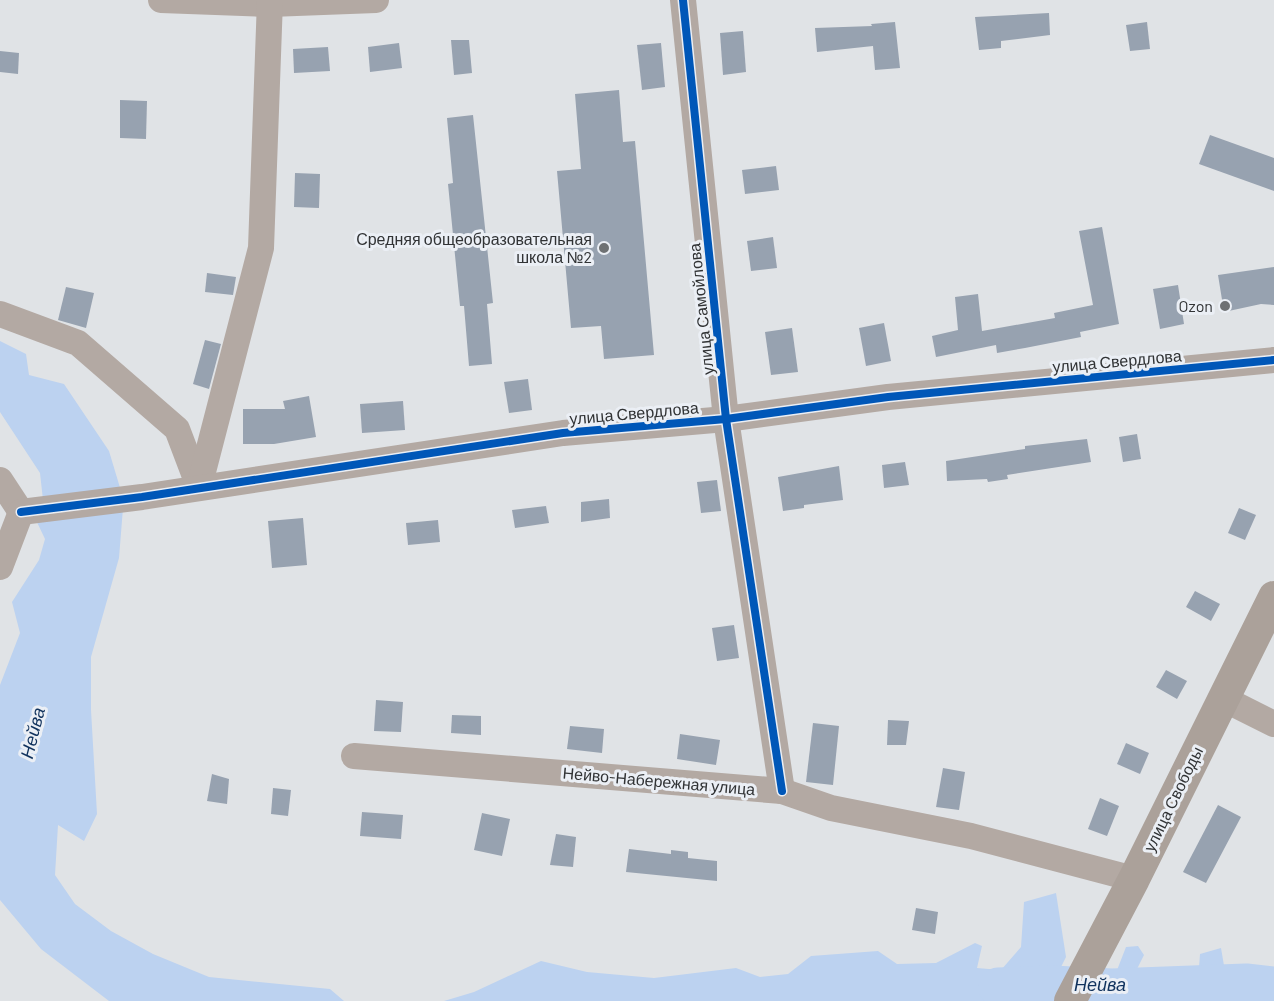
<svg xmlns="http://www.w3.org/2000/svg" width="1274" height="1001" font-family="Barlow,sans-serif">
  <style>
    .water { fill: #bcd2f0 }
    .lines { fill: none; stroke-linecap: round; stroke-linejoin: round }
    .river { stroke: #bcd2f0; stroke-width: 39 }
    .building { fill: #97a2b0 }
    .minor { stroke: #b3a9a3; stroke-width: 26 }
    .major { stroke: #aba19a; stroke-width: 32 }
    .cycleway-casing { stroke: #ebeff5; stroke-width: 11 }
    .cycleway { stroke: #0057b8; stroke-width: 8 }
    .poi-dot { fill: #6e7173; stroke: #ebeff5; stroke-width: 2 }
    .labels { text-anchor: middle; stroke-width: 6; stroke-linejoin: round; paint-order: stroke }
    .poi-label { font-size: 16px; fill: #313335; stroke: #ebeff5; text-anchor: end }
    .street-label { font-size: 16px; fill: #313335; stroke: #ebeff5 }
    .water-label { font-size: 18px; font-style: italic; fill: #10325d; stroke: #ebeff5 }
  </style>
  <rect width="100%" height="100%" fill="#e0e3e6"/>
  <g class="water">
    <path d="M 0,341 L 26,354 L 29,375 L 64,384 L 109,451 L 121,491 L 43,500 L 40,473 L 0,412 Z"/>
    <path d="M 123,508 L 119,558 L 91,657 L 91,710 L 97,814 L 84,841 L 58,825 L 55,875 L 75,904 L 111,931 L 153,954 L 209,977 L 330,989 L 344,1001 L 109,1001 L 41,949 L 0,900 L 0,685 L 20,633 L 12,602 L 39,560 L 45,539 L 35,518 Z"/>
    <path d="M 1056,893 L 1066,957 L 1052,985 L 1040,1001 L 444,1001 L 474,992 L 541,961 L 587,972 L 654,978 L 736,968 L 760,977 L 788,974 L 811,956 L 878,951 L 897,964 L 936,963 L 975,943 L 982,946 L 977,968 L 1001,970 L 1021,947 L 1024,902 Z"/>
    <path d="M 1138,946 L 1144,955 L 1131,981 L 1198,981 L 1200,954 L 1221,948 L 1227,983 L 1264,983 L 1270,975 L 1274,977 L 1274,1001 L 1105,1001 L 1126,947 Z"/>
  </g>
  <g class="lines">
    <path class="river" d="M 998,987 L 1052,985 L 1112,988 L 1246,983 L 1274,986"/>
  </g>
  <g class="building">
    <path d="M 1049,13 L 1050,35 L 1001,41 L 1001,48 L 979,50 L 975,17 Z"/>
    <path d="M 895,22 L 900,68 L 875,70 L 873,46 L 817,52 L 815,28 L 872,26 L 871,24 Z"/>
    <path d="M 1147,22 L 1150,49 L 1130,51 L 1126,25 Z"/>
    <path d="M 743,31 L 746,72 L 723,75 L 720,33 Z"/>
    <path d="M 451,40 L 469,40 L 472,73 L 454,75 Z"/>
    <path d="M 399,43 L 402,68 L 370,72 L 368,47 Z"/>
    <path d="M 661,43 L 665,87 L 642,90 L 637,45 Z"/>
    <path d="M 328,47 L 330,71 L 294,73 L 293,49 Z"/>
    <path d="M 0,51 L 19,53 L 18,74 L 0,72 Z"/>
    <path d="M 619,90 L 623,142 L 635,141 L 654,355 L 604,359 L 601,326 L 571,328 L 557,171 L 581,169 L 575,94 Z"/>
    <path d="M 120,100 L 147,101 L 146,139 L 120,138 Z"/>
    <path d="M 473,115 L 493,303 L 487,304 L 492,364 L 469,366 L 464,306 L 460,306 L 448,184 L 453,183 L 447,118 Z"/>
    <path d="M 1210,135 L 1274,158 L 1274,191 L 1199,164 Z"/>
    <path d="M 776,166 L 779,190 L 745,194 L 742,170 Z"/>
    <path d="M 295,173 L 320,174 L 319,208 L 294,207 Z"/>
    <path d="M 1102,227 L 1119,324 L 1080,332 L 1081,337 L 1025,348 L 997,353 L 996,345 L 936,357 L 932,336 L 958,330 L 955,297 L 978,294 L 982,331 L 1055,318 L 1054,313 L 1093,305 L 1079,231 Z"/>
    <path d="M 773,237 L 777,268 L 751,271 L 747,241 Z"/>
    <path d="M 1274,267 L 1274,305 L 1261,304 L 1224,312 L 1218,275 Z"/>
    <path d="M 207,273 L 236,277 L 233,295 L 205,292 Z"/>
    <path d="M 1178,285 L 1184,324 L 1160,329 L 1153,289 Z"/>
    <path d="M 66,287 L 94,293 L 86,328 L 58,320 Z"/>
    <path d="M 884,323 L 891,361 L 866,366 L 859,328 Z"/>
    <path d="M 792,328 L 798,372 L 771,375 L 765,332 Z"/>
    <path d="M 205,340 L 221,344 L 209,389 L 193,384 Z"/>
    <path d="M 528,379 L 532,410 L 509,413 L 504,382 Z"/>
    <path d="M 309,396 L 316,437 L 274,444 L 243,444 L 243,409 L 285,409 L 283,401 Z"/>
    <path d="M 403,401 L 405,430 L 362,433 L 360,404 Z"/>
    <path d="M 1137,434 L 1141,459 L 1123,462 L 1119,437 Z"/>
    <path d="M 1087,439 L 1091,462 L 1007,475 L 1008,479 L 988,482 L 987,479 L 947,481 L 946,461 L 1025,449 L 1025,446 Z"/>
    <path d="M 905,462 L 909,485 L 884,488 L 882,465 Z"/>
    <path d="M 839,466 L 843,500 L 804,505 L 804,508 L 783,511 L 778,477 Z"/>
    <path d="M 717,480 L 721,511 L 701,513 L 697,482 Z"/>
    <path d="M 609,499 L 610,518 L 581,522 L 581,502 Z"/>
    <path d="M 546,506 L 549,523 L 515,528 L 512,510 Z"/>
    <path d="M 1239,508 L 1256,515 L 1245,540 L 1228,533 Z"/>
    <path d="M 303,518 L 307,565 L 272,568 L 268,521 Z"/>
    <path d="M 438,520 L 440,542 L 408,545 L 406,523 Z"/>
    <path d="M 1195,591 L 1220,604 L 1211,621 L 1186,607 Z"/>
    <path d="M 734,625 L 739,658 L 717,661 L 712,628 Z"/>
    <path d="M 1166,670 L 1187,681 L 1177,699 L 1156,687 Z"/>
    <path d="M 376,700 L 403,702 L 401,732 L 374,731 Z"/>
    <path d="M 452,715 L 481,716 L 481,735 L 451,733 Z"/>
    <path d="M 888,720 L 909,721 L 906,745 L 887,745 Z"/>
    <path d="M 813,723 L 839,726 L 833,785 L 806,782 Z"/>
    <path d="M 570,726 L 604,729 L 602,753 L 567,749 Z"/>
    <path d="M 680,734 L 720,740 L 716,765 L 677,759 Z"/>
    <path d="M 1126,743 L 1149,753 L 1140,774 L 1117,764 Z"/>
    <path d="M 943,768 L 965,772 L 959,810 L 936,807 Z"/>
    <path d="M 212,774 L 229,779 L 227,804 L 207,801 Z"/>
    <path d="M 273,788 L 291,790 L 288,816 L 271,814 Z"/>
    <path d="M 1100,798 L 1119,806 L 1107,836 L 1088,829 Z"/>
    <path d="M 1218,805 L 1241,817 L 1206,883 L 1183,872 Z"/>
    <path d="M 362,812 L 403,815 L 401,839 L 360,836 Z"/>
    <path d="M 482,813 L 510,819 L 502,856 L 474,850 Z"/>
    <path d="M 556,834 L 576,837 L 573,867 L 550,865 Z"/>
    <path d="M 629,849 L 671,854 L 671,850 L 688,852 L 688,858 L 717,861 L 717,881 L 626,872 Z"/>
    <path d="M 916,908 L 938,912 L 935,934 L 912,930 Z"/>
  </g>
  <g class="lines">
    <g class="minor">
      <path d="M 161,0 L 270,4 L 376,0"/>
      <path d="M 683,0 L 726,419 L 782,791"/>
      <path d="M 0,314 L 78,343 L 177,429 L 199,487"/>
      <path d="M 0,480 L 21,512"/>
      <path d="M 199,487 L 261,248 L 270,0"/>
      <path d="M 21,512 L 142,497 L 563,433 L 726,419 L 888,397 L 1274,360"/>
      <path d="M 0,567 L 21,512"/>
      <path d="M 1222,698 L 1274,724"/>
      <path d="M 354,756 L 782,791 L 831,808 L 971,836 L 1134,879"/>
    </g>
    <path class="major" d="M 1070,1001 L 1134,879 L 1274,597"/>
    <g class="cycleway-casing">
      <g id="cycleway">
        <path d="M 683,0 L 726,419 L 782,791"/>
        <path d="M 21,512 L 142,497 L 563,433 L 726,419 L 888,397 L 1274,360"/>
      </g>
    </g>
    <use href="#cycleway" class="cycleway"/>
  </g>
  <g class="poi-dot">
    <circle cx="604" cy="248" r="6"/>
    <circle cx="1225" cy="306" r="6"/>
  </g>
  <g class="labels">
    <g class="poi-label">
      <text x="592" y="245">Средняя общеобразовательная<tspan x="592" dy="18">школа №2</tspan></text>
      <text x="1213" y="312">Ozon</text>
    </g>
    <g class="street-label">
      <text transform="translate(701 309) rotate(-96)" y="6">улица Самойлова</text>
      <text transform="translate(1117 361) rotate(-5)" y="6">улица Свердлова</text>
      <text transform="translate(634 413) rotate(-5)" y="6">улица Свердлова</text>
      <text transform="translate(659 781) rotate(5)" y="6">Нейво-Набережная улица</text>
      <text transform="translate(1173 799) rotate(-64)" y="6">улица Свободы</text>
    </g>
    <g class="water-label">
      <text transform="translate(33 733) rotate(-76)" y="6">Нейва</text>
      <text x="1100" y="991">Нейва</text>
    </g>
  </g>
</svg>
